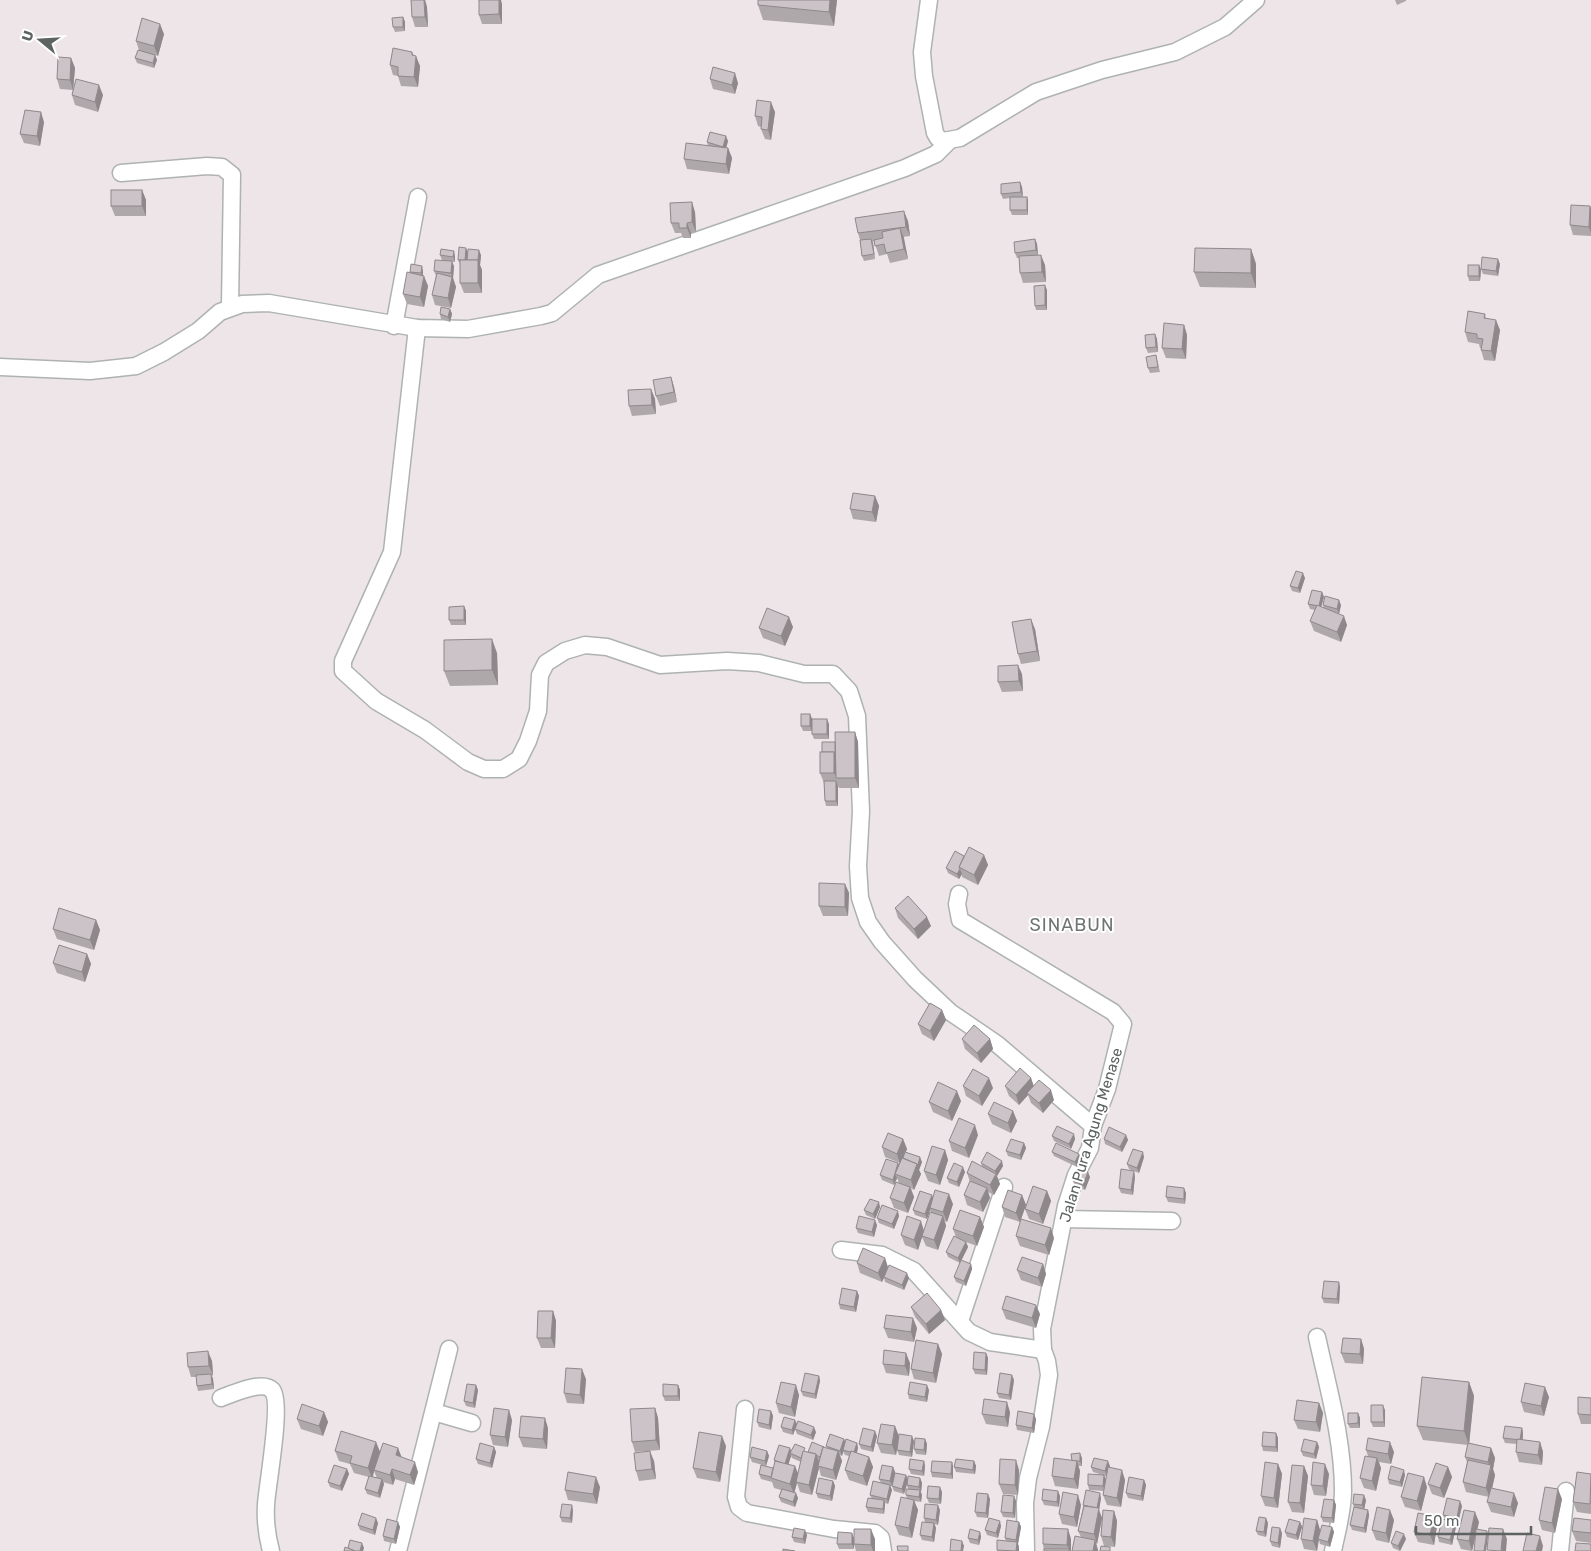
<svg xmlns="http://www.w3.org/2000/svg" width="1591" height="1551" font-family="Rubik,sans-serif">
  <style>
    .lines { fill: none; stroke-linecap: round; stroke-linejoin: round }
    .street-casing { stroke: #aeb3b1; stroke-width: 19 }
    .street { stroke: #fff; stroke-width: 16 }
    .wall { fill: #afa8ab; fill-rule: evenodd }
    .shaded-wall { fill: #8e888b }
    .building { fill: #cbc3c7; stroke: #8e888b }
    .labels { text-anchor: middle; stroke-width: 4; stroke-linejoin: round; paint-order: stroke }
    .street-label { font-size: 15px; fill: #5d6360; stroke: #fff }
    .quarter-label { font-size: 18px; letter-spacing: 1px; fill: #6e7571; stroke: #fff }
  </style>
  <rect width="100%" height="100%" fill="#ede5e7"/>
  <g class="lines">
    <g class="street-casing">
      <g id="street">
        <path d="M 929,0 L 922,52 L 924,76 L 935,133 L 938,138 L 943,141 L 960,138 L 1036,92 L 1102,70 L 1175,52 L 1225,27 L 1256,0"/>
        <path d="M 121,173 L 207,166 L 222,167 L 232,175 L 230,307"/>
        <path d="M 394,326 L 418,197"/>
        <path d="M 417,328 L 392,552 L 343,661 L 343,671 L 376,701 L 425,730 L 468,762 L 484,769 L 503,769 L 519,759 L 528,741 L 538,711 L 540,675 L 546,663 L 565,651 L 585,645 L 607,647 L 660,665 L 727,661 L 759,663 L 804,674 L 833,674 L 849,691 L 857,716 L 861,811 L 858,866 L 860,898 L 868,922 L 882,942 L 915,979 L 950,1012 L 997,1044 L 1093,1126"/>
        <path d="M 0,367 L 90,371 L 136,366 L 164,352 L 198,331 L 220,312 L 242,304 L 269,303 L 417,328 L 468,329 L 541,316 L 552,313 L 598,275 L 905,168 L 936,154 L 949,141"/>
        <path d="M 959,894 L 957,904 L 960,920 L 1113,1012 L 1123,1024 L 1107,1089 L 1093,1126 L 1090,1148 L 1076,1175 L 1066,1206 L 1042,1329 L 1043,1350 L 1047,1361 L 1049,1375 L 1041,1427 L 1028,1478 L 1025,1503 L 1026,1551"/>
        <path d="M 1064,1219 L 1172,1221"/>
        <path d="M 841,1250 L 882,1255 L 914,1271 L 969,1332 L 990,1342 L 1043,1350"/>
        <path d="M 960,1321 L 1004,1187"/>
        <path d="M 1317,1337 C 1328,1388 1343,1439 1343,1491 C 1343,1511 1337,1531 1333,1551"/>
        <path d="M 221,1398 C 232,1394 262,1380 272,1390 C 283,1402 267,1485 266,1505 C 265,1521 267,1536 271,1551"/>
        <path d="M 745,1409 L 736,1497 L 739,1507 L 747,1513 L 834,1529 L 875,1533 L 881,1538 L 883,1551"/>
        <path d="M 434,1412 L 472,1423"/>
        <path d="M 398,1551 L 449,1349"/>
        <path d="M 1560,1551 L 1566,1491"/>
      </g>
    </g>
    <use href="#street" class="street"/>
  </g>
  <g class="wall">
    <path d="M 411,0 L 425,0 L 427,7 L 428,27 L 415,27 L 412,17 Z"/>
    <path d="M 837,0 L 834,26 L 763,20 L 758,5 Z"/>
    <path d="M 1395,0 L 1406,0 L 1406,1 L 1397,5 Z"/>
    <path d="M 502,4 L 502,24 L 482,24 L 479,15 Z"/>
    <path d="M 403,17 L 405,22 L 405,31 L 395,32 L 393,27 Z"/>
    <path d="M 164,34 L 158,56 L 155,55 L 157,60 L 154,68 L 137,63 L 135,58 L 139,50 L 136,41 Z"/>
    <path d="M 414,56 L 420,66 L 418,87 L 401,86 L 398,76 L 393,75 L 390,65 Z"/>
    <path d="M 71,58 L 75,68 L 73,90 L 103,95 L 98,112 L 75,105 L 72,95 L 73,90 L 60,89 L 57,79 Z"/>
    <path d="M 710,79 L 738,83 L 735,94 L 713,89 Z"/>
    <path d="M 775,112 L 771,140 L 765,139 L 761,129 L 761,127 L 758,126 L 755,116 Z"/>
    <path d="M 44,122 L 40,146 L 24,143 L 20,134 Z"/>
    <path d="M 728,141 L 726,148 L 728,148 L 732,158 L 729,174 L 687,169 L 684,159 L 708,146 L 707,142 Z"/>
    <path d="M 1020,182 L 1022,187 L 1023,197 L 1027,197 L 1028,202 L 1028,215 L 1012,215 L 1010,210 L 1010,198 L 1003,199 L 1001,194 Z"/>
    <path d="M 142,190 L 146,200 L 146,216 L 115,216 L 111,206 Z"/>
    <path d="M 1591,208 L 1591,236 L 1573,235 L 1570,225 Z"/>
    <path d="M 695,212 L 696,232 L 691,233 L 691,238 L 683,238 L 681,233 L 675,233 L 671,223 Z"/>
    <path d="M 908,221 L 910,236 L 903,237 L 908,259 L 890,263 L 887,254 L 879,256 L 874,241 L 873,242 L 875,259 L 864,261 L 862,256 L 860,240 L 858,233 Z"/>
    <path d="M 1035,239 L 1037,244 L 1038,255 L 1045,265 L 1046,282 L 1023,283 L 1020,273 L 1019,258 L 1017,258 L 1015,253 Z"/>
    <path d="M 1251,249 L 1256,264 L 1256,288 L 1200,287 L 1194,272 Z"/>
    <path d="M 468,253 L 481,255 L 480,265 L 482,270 L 482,293 L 464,293 L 460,283 L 460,264 L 458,260 Z"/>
    <path d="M 440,255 L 455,256 L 455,262 L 442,260 Z"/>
    <path d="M 1500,264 L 1498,276 L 1483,274 L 1481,269 Z"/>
    <path d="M 1479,265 L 1481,270 L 1480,281 L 1469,281 L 1468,276 Z"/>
    <path d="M 454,266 L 453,278 L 456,287 L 451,308 L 435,305 L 432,295 L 436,276 L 434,271 Z"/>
    <path d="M 423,271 L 423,275 L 428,286 L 424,307 L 407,304 L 403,294 L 410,273 L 410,272 Z"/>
    <path d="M 1047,290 L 1047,310 L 1036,310 L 1035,306 Z"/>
    <path d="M 450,309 L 452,314 L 450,322 L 441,319 L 440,314 Z"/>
    <path d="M 1485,314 L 1486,319 L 1500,330 L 1495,361 L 1484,360 L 1481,350 L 1481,348 L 1480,348 L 1479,344 L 1468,342 L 1465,332 Z"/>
    <path d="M 1184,325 L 1187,335 L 1186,359 L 1166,358 L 1162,348 Z"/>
    <path d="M 1155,334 L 1157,339 L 1158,352 L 1148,353 L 1146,348 Z"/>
    <path d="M 1156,355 L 1160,372 L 1150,373 L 1148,368 Z"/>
    <path d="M 671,377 L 674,387 L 677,402 L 660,406 L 656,396 Z"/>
    <path d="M 651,389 L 655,399 L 656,414 L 632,416 L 629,406 Z"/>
    <path d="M 875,496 L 879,506 L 876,522 L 853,519 L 850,509 Z"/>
    <path d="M 1305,578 L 1300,593 L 1292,591 L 1290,586 Z"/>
    <path d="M 1322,592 L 1324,597 L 1321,607 L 1324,608 L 1323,605 L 1341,605 L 1339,614 L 1347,625 L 1341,642 L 1314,631 L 1310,621 L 1315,610 L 1310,609 L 1308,604 Z"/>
    <path d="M 464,606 L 466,611 L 466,625 L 451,625 L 449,620 Z"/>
    <path d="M 793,627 L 785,646 L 763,638 L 759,628 Z"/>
    <path d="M 1035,629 L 1040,661 L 1021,664 L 1018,654 Z"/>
    <path d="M 497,653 L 498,685 L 450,686 L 444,671 Z"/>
    <path d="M 1022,674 L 1023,691 L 1002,692 L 998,682 Z"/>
    <path d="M 810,714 L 812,719 L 812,731 L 803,731 L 801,726 Z"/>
    <path d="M 829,724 L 829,739 L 814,739 L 812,734 Z"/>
    <path d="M 855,732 L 858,742 L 859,788 L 839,788 L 837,783 L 838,786 L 838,806 L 826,806 L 825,801 L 824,783 L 820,773 L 822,752 L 835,742 Z"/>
    <path d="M 984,855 L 988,865 L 978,885 L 962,877 L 962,874 L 959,879 L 948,873 L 946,868 L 964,856 Z"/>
    <path d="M 845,884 L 849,893 L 848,916 L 823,916 L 819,906 Z"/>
    <path d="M 895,908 L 931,926 L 918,939 L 898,918 Z"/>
    <path d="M 96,920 L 100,930 L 94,950 L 57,939 L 53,929 Z"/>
    <path d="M 87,954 L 91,964 L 85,982 L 57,973 L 53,963 Z"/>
    <path d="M 942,1010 L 946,1020 L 934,1041 L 922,1034 L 918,1024 Z"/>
    <path d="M 962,1039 L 990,1039 L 993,1049 L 981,1063 L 965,1049 Z"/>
    <path d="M 1031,1078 L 1034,1086 L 1054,1100 L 1043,1113 L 1031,1103 L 1028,1095 L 1019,1105 L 1009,1096 L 1005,1086 Z"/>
    <path d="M 963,1086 L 993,1088 L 982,1106 L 966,1096 Z"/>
    <path d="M 961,1101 L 952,1121 L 933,1112 L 929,1102 Z"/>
    <path d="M 1013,1111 L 1017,1121 L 1011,1133 L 992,1124 L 988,1114 Z"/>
    <path d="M 978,1135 L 969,1158 L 952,1151 L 949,1141 Z"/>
    <path d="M 1126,1135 L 1128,1140 L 1122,1152 L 1105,1144 L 1104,1139 Z"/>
    <path d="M 1052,1136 L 1075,1139 L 1071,1149 L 1054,1141 Z"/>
    <path d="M 903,1139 L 907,1149 L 906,1152 L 922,1162 L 919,1170 L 921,1174 L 914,1190 L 911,1188 L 914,1197 L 908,1213 L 894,1208 L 890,1198 L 899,1183 L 897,1178 L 894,1185 L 882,1180 L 880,1175 L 898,1163 L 899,1165 L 900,1163 L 885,1157 L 882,1147 Z"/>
    <path d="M 1024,1143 L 1026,1148 L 1021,1160 L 1008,1156 L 1006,1151 Z"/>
    <path d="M 945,1150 L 948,1160 L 940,1185 L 928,1181 L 924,1171 Z"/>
    <path d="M 1052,1152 L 1081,1159 L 1077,1167 L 1054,1156 Z"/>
    <path d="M 1144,1157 L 1139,1173 L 1129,1169 L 1127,1164 Z"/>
    <path d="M 981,1163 L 1003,1166 L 997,1176 L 1000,1184 L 994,1195 L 988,1192 L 990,1198 L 983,1212 L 967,1205 L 964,1195 L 970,1182 L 967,1173 L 982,1166 Z"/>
    <path d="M 965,1172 L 959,1187 L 949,1183 L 947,1178 Z"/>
    <path d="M 1135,1176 L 1133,1195 L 1121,1193 L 1119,1188 Z"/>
    <path d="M 1090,1177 L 1085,1190 L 1075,1186 L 1073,1181 Z"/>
    <path d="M 1047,1191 L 1051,1201 L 1043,1224 L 1029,1219 L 1025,1209 Z"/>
    <path d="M 1186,1193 L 1185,1204 L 1168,1202 L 1166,1197 Z"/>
    <path d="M 1022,1195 L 1026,1205 L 1020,1222 L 1005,1217 L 1002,1207 Z"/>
    <path d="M 933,1197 L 953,1204 L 947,1222 L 945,1221 L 946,1226 L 938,1250 L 926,1246 L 922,1237 L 918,1250 L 905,1245 L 901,1235 L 924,1230 L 931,1212 L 930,1210 L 927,1219 L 915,1215 L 913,1210 Z"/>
    <path d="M 880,1207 L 875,1219 L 866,1215 L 864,1210 Z"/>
    <path d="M 899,1216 L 894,1229 L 879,1223 L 877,1218 Z"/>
    <path d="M 980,1217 L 984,1227 L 977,1246 L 966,1242 L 968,1247 L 960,1263 L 948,1257 L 946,1252 L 956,1237 L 953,1229 Z"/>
    <path d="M 877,1225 L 874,1237 L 858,1233 L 856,1228 Z"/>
    <path d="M 1016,1236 L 1054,1238 L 1049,1255 L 1020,1246 Z"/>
    <path d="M 885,1258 L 888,1267 L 909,1278 L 904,1290 L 885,1282 L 884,1278 L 882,1282 L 860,1273 L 857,1263 Z"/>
    <path d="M 971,1264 L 972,1269 L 966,1286 L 956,1282 L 954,1277 Z"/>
    <path d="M 1043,1264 L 1046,1274 L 1042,1287 L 1021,1280 L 1017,1270 Z"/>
    <path d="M 1340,1287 L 1339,1304 L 1324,1303 L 1322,1298 Z"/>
    <path d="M 857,1291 L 859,1296 L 856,1312 L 840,1309 L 839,1304 Z"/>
    <path d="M 911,1307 L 941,1310 L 945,1320 L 929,1334 L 915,1317 Z"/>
    <path d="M 1002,1309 L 1040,1314 L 1036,1328 L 1006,1319 Z"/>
    <path d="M 553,1311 L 556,1321 L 555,1348 L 541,1348 L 537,1338 Z"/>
    <path d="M 884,1328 L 917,1328 L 914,1342 L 888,1338 Z"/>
    <path d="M 1361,1339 L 1364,1349 L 1363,1364 L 1345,1363 L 1341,1353 Z"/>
    <path d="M 938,1344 L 942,1354 L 936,1383 L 914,1379 L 911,1369 Z"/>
    <path d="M 986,1353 L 988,1358 L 987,1375 L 975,1374 L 973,1369 Z"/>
    <path d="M 212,1361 L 213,1375 L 212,1376 L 213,1379 L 214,1389 L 198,1391 L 197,1386 L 196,1377 L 191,1377 L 188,1367 Z"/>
    <path d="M 910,1363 L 909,1376 L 886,1373 L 883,1364 Z"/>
    <path d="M 819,1376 L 820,1381 L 816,1399 L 803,1396 L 801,1391 Z"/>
    <path d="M 586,1379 L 584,1404 L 567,1403 L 564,1393 Z"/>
    <path d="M 1014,1380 L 1011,1400 L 999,1398 L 997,1393 Z"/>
    <path d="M 1469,1382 L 1474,1396 L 1469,1443 L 1491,1448 L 1495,1458 L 1493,1469 L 1495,1475 L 1492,1488 L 1518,1503 L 1514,1517 L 1491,1512 L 1487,1502 L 1489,1497 L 1466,1492 L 1463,1482 L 1467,1462 L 1465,1457 L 1468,1445 L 1423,1440 L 1417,1426 Z"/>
    <path d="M 678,1385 L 680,1390 L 680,1401 L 665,1401 L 663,1396 Z"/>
    <path d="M 478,1390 L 475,1408 L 466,1406 L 464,1401 Z"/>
    <path d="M 929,1390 L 927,1402 L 909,1399 L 908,1394 Z"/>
    <path d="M 799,1395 L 795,1417 L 779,1413 L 776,1403 Z"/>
    <path d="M 1549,1397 L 1544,1416 L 1524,1412 L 1521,1402 Z"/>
    <path d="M 1591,1398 L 1591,1424 L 1581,1424 L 1578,1414 Z"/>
    <path d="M 1319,1403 L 1323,1413 L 1320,1432 L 1298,1429 L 1294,1420 Z"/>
    <path d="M 655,1408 L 658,1418 L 660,1450 L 635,1452 L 632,1442 Z"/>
    <path d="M 1385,1410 L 1385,1427 L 1373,1427 L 1371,1422 Z"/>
    <path d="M 771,1411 L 773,1416 L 771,1430 L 759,1427 L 757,1422 Z"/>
    <path d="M 324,1412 L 328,1422 L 323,1436 L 301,1429 L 297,1419 Z"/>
    <path d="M 1010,1412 L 1008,1427 L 986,1424 L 982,1414 Z"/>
    <path d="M 1358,1413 L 1360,1418 L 1360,1428 L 1350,1428 L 1348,1424 Z"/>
    <path d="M 1036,1419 L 1034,1433 L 1017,1430 L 1016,1425 Z"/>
    <path d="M 512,1420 L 508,1447 L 493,1445 L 490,1435 Z"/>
    <path d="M 797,1424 L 793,1435 L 783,1432 L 781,1427 Z"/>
    <path d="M 548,1428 L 547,1449 L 523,1447 L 519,1437 Z"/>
    <path d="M 1522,1428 L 1523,1433 L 1523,1440 L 1540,1442 L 1543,1452 L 1542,1465 L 1519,1462 L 1516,1452 L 1517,1444 L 1505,1443 L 1503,1438 Z"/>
    <path d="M 795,1429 L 816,1432 L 813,1440 L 797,1434 Z"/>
    <path d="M 1276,1433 L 1278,1438 L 1278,1452 L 1263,1451 L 1262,1446 Z"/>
    <path d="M 877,1436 L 873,1452 L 861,1449 L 859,1444 Z"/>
    <path d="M 899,1436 L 896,1455 L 881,1453 L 877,1443 Z"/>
    <path d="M 844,1439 L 845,1443 L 857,1443 L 858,1448 L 857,1453 L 869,1457 L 873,1467 L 867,1486 L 849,1480 L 845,1470 L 849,1456 L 845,1455 L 843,1451 L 842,1456 L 840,1455 L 842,1461 L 836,1480 L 821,1476 L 819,1468 L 812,1495 L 800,1492 L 797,1483 L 794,1493 L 798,1498 L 795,1507 L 781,1502 L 779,1497 L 781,1490 L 774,1488 L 772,1482 L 761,1479 L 759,1474 L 773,1470 L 775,1463 L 774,1460 L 791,1451 L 808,1452 L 827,1448 L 826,1446 ZM 791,1456 L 792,1458 L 801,1462 L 798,1474 L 795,1466 L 788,1465 Z"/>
    <path d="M 925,1439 L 927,1444 L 926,1455 L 916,1454 L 914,1449 Z"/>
    <path d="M 914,1441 L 912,1457 L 899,1455 L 897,1450 Z"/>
    <path d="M 376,1442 L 380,1452 L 398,1448 L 401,1457 L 418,1472 L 414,1485 L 395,1479 L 393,1485 L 383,1482 L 384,1484 L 380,1498 L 367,1494 L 365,1489 L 369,1477 L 354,1473 L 350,1464 L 339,1461 L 335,1451 ZM 374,1471 L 377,1478 L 373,1477 Z"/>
    <path d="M 1317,1442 L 1319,1447 L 1316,1459 L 1303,1456 L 1301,1451 Z"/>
    <path d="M 726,1446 L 720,1482 L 697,1478 L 693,1468 Z"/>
    <path d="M 494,1447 L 496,1452 L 492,1468 L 478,1464 L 476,1459 Z"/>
    <path d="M 1366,1450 L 1394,1452 L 1391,1464 L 1379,1462 L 1381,1468 L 1376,1491 L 1364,1488 L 1360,1478 L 1368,1456 Z"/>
    <path d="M 767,1451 L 769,1456 L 766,1466 L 752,1462 L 750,1457 Z"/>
    <path d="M 1082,1458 L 1082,1466 L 1078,1466 L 1080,1471 L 1078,1489 L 1055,1486 L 1052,1476 L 1072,1461 Z"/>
    <path d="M 654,1461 L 656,1479 L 639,1481 L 636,1471 Z"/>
    <path d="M 924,1461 L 925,1466 L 924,1476 L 911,1474 L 909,1469 Z"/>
    <path d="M 974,1461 L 976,1466 L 975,1474 L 956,1472 L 954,1467 Z"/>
    <path d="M 952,1462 L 953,1467 L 953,1479 L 932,1477 L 931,1472 Z"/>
    <path d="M 1278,1464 L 1282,1474 L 1278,1508 L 1265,1506 L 1261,1496 Z"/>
    <path d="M 1110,1466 L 1109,1468 L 1125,1480 L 1121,1507 L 1107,1505 L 1103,1495 L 1104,1491 L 1089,1490 L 1088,1485 L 1104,1475 L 1106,1480 L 1106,1476 L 1093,1472 L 1091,1467 Z"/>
    <path d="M 1304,1466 L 1308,1476 L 1304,1513 L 1292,1512 L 1288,1502 Z"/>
    <path d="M 893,1467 L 895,1472 L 894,1480 L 906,1475 L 907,1479 L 920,1478 L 922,1483 L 921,1492 L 920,1491 L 922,1495 L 921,1502 L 914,1501 L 918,1510 L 912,1538 L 899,1535 L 895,1525 L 907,1499 L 906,1495 L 908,1489 L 907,1485 L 904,1494 L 894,1491 L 892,1486 L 890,1486 L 892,1490 L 888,1504 L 885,1503 L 885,1505 L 884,1514 L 868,1512 L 866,1507 L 872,1499 L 870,1495 L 881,1483 L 879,1479 Z"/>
    <path d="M 1448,1467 L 1452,1477 L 1444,1498 L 1432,1494 L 1428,1484 Z"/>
    <path d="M 347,1469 L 349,1474 L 342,1491 L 330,1487 L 328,1482 Z"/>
    <path d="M 1019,1470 L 1018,1495 L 1003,1494 L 999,1484 Z"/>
    <path d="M 1329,1474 L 1326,1496 L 1314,1495 L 1311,1485 Z"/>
    <path d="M 1591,1474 L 1591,1514 L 1577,1512 L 1573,1502 Z"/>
    <path d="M 1405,1475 L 1402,1487 L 1389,1484 L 1388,1479 Z"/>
    <path d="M 1144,1480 L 1146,1485 L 1143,1501 L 1128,1498 L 1126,1493 Z"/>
    <path d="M 833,1481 L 835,1486 L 832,1501 L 818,1498 L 816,1493 Z"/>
    <path d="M 600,1487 L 597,1504 L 568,1500 L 565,1490 Z"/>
    <path d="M 1427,1487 L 1421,1511 L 1405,1507 L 1401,1497 Z"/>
    <path d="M 942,1492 L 941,1504 L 929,1503 L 927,1498 Z"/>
    <path d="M 1060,1496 L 1059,1507 L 1044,1505 L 1042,1500 Z"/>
    <path d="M 1101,1498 L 1099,1510 L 1102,1518 L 1114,1511 L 1117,1521 L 1115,1547 L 1104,1546 L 1101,1536 L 1102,1519 L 1097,1544 L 1096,1543 L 1098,1551 L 1072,1551 L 1081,1537 L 1078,1531 L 1083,1507 L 1083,1505 Z"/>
    <path d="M 990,1499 L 988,1518 L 977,1517 L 975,1512 Z"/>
    <path d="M 1562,1499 L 1555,1533 L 1542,1530 L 1539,1520 Z"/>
    <path d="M 1334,1500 L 1336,1505 L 1334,1523 L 1323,1522 L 1321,1517 Z"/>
    <path d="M 1366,1500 L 1364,1509 L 1368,1510 L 1369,1515 L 1366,1533 L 1352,1530 L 1350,1525 L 1354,1508 L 1353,1504 Z"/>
    <path d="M 1016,1501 L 1015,1518 L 1003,1517 L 1001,1512 Z"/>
    <path d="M 1081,1505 L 1077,1527 L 1062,1524 L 1059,1514 Z"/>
    <path d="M 1462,1506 L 1458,1523 L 1445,1520 L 1443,1515 Z"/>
    <path d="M 573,1510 L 572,1523 L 562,1522 L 560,1517 Z"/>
    <path d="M 940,1510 L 938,1525 L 934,1524 L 936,1528 L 934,1542 L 922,1540 L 920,1535 L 925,1522 L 924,1518 Z"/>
    <path d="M 1317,1520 L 1320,1530 L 1332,1527 L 1334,1532 L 1330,1547 L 1320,1544 L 1319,1540 L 1317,1551 L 1304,1549 L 1301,1539 Z"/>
    <path d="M 1394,1520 L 1389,1543 L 1376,1540 L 1372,1530 Z"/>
    <path d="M 1591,1520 L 1591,1543 L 1576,1541 L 1572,1531 Z"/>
    <path d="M 398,1522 L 400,1527 L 396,1544 L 384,1541 L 383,1536 Z"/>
    <path d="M 1019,1522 L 1021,1527 L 1018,1544 L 1019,1547 L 1019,1551 L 997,1551 L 997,1550 L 1006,1541 L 1005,1538 Z"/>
    <path d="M 1300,1522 L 1302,1527 L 1298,1540 L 1287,1537 L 1285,1532 Z"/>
    <path d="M 1479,1522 L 1477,1530 L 1487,1531 L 1488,1536 L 1475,1536 L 1472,1551 L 1461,1549 L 1457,1539 Z"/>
    <path d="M 378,1523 L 375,1535 L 360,1530 L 358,1525 Z"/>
    <path d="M 1268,1523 L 1266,1537 L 1258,1535 L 1256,1531 Z"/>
    <path d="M 1001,1526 L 998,1538 L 987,1535 L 985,1530 Z"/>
    <path d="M 1437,1526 L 1434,1545 L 1418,1542 L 1414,1532 Z"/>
    <path d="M 1456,1527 L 1452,1545 L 1439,1542 L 1438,1537 Z"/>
    <path d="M 980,1532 L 981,1537 L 979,1545 L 970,1543 L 968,1538 Z"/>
    <path d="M 852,1533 L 854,1549 L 839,1549 L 837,1544 Z"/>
    <path d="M 1282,1533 L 1280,1548 L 1272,1546 L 1270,1541 Z"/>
    <path d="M 807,1535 L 805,1544 L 794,1542 L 792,1537 Z"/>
    <path d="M 875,1539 L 875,1551 L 856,1551 L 854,1544 Z"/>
    <path d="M 1071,1539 L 1071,1551 L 1044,1551 L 1043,1544 Z"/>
    <path d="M 1406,1539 L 1400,1551 L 1393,1548 L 1391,1543 Z"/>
  </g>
  <g class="shaded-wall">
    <path d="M 424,0 L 425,0 L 427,7 L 428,27 L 425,17 Z"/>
    <path d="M 499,0 L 501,0 L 502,4 L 502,24 L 499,14 Z"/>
    <path d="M 830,0 L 837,0 L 834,26 L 829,12 Z"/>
    <path d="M 403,17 L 405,22 L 405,31 L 403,27 Z"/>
    <path d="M 160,24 L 164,34 L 158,56 L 154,46 Z"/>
    <path d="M 412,52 L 416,61 L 416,56 L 420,66 L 418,87 L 414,77 L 412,55 Z"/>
    <path d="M 155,55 L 157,60 L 154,68 L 153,63 Z"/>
    <path d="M 71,58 L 75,68 L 73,90 L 70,80 Z"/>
    <path d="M 735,73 L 738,83 L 735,94 L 732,85 Z"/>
    <path d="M 99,85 L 103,95 L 98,112 L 95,102 Z"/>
    <path d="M 771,102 L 775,112 L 771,140 L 768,130 Z"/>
    <path d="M 41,112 L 44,122 L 40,146 L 37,136 Z"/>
    <path d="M 726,136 L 728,141 L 725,152 L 723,147 Z"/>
    <path d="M 728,148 L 732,158 L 729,174 L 726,164 Z"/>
    <path d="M 1020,182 L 1022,187 L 1023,197 L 1021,192 Z"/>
    <path d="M 142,190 L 146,200 L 146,216 L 142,206 Z"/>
    <path d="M 1027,197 L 1028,202 L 1028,215 L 1027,210 Z"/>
    <path d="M 692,202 L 695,212 L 696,232 L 692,222 Z"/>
    <path d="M 1590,206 L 1591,208 L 1591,233 L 1589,227 Z"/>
    <path d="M 904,211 L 908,221 L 910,236 L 906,227 Z"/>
    <path d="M 687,223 L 691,233 L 691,238 L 687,228 Z"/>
    <path d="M 900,228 L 904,238 L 908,259 L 904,249 Z"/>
    <path d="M 871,239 L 873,244 L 875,259 Z"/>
    <path d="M 1035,239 L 1037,244 L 1038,255 L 1036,250 Z"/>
    <path d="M 466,248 L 468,253 L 467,265 L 465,260 Z"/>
    <path d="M 1251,249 L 1256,264 L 1256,288 L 1251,273 Z"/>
    <path d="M 479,250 L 481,255 L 480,265 L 482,270 L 482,293 L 478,283 L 478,262 Z"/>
    <path d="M 454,251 L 455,256 L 455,262 L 453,257 Z"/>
    <path d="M 1041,255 L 1045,265 L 1046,282 L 1042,272 Z"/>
    <path d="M 1498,259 L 1500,264 L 1498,276 L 1496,271 Z"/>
    <path d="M 452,261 L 454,266 L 453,278 L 456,287 L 451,308 L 448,298 L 452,277 L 451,273 Z"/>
    <path d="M 1479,265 L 1481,270 L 1480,281 L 1479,276 Z"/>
    <path d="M 422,266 L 423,271 L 423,278 L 421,273 Z"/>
    <path d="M 424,276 L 428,286 L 424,307 L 420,297 Z"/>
    <path d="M 1045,285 L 1047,290 L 1047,310 L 1045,305 Z"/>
    <path d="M 450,309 L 452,314 L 450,322 L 448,317 Z"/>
    <path d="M 1496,320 L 1500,330 L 1495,361 L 1491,351 Z"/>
    <path d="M 1184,325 L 1187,335 L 1186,359 L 1182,349 Z"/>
    <path d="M 1155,334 L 1157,339 L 1158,352 L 1156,347 Z"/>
    <path d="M 671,377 L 674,387 L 677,402 L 674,392 Z"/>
    <path d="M 651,389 L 655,399 L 656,414 L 652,405 Z"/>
    <path d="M 875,496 L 879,506 L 876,522 L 872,512 Z"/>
    <path d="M 1303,573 L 1305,578 L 1300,593 L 1298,588 Z"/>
    <path d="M 1322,592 L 1324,597 L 1320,611 L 1318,606 Z"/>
    <path d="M 1339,600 L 1341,605 L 1339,614 L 1337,609 Z"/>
    <path d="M 464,606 L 466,611 L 466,625 L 464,620 Z"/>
    <path d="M 1344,616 L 1347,625 L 1341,642 L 1337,632 Z"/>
    <path d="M 789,617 L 793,627 L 785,646 L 781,636 Z"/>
    <path d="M 1031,619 L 1035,629 L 1040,661 L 1037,651 Z"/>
    <path d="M 492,639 L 497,653 L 498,685 L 492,670 Z"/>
    <path d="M 1018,665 L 1022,674 L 1023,691 L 1019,681 Z"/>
    <path d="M 810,714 L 812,719 L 812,731 L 810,726 Z"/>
    <path d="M 827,719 L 829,724 L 829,739 L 827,734 Z"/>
    <path d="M 855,732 L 858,742 L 859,788 L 855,778 Z"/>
    <path d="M 834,752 L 838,762 L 837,778 L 834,773 Z"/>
    <path d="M 836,781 L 838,786 L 838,806 L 836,801 Z"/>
    <path d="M 984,855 L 988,865 L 978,885 L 974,875 Z"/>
    <path d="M 960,869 L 962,874 L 959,879 L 957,874 Z"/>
    <path d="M 845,884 L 849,893 L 848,916 L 845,907 Z"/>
    <path d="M 927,917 L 931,926 L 918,939 L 914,929 Z"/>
    <path d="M 96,920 L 100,930 L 94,950 L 90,940 Z"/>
    <path d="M 87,954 L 91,964 L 85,982 L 82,972 Z"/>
    <path d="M 942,1010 L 946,1020 L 934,1041 L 930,1031 Z"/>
    <path d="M 990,1039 L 993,1049 L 981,1063 L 977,1053 Z"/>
    <path d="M 989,1078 L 993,1088 L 982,1106 L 979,1096 Z"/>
    <path d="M 1031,1078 L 1034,1088 L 1027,1093 L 1028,1095 L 1019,1105 L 1016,1095 Z"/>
    <path d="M 1051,1090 L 1054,1100 L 1043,1113 L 1039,1103 Z"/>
    <path d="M 957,1091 L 961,1101 L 952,1121 L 948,1111 Z"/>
    <path d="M 1013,1111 L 1017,1121 L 1011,1133 L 1008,1123 Z"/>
    <path d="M 975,1125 L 978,1135 L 969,1158 L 965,1148 Z"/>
    <path d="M 1074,1134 L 1075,1139 L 1071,1149 L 1069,1144 Z"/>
    <path d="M 1126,1135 L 1128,1140 L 1122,1152 L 1120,1147 Z"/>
    <path d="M 903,1139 L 907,1149 L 900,1164 L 897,1154 Z"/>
    <path d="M 1024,1143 L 1026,1148 L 1021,1160 L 1020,1155 Z"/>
    <path d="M 945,1150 L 948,1160 L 940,1185 L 936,1175 Z"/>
    <path d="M 1143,1152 L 1144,1157 L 1139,1173 L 1137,1168 Z"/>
    <path d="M 1079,1154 L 1081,1159 L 1077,1167 L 1075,1162 Z"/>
    <path d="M 920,1157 L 922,1162 L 919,1170 L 921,1174 L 914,1190 L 911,1180 Z"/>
    <path d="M 1002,1161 L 1003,1166 L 997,1176 L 995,1171 Z"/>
    <path d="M 898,1163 L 900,1168 L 895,1174 L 897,1178 L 894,1185 L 893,1180 Z"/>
    <path d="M 963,1167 L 965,1172 L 959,1187 L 957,1182 Z"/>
    <path d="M 1134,1171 L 1135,1176 L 1133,1195 L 1131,1190 Z"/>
    <path d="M 1088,1172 L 1090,1177 L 1085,1190 L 1083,1185 Z"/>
    <path d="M 996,1174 L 1000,1184 L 994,1195 L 990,1185 Z"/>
    <path d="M 910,1187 L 914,1197 L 908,1213 L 904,1203 Z"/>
    <path d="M 987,1188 L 990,1198 L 983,1212 L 980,1202 Z"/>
    <path d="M 1184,1188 L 1186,1193 L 1185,1204 L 1184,1199 Z"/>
    <path d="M 1047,1191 L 1051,1201 L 1043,1224 L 1039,1214 Z"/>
    <path d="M 949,1194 L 953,1204 L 947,1222 L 943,1212 Z"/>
    <path d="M 932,1195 L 934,1200 L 930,1208 L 930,1210 L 927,1219 L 925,1214 Z"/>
    <path d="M 1022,1195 L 1026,1205 L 1020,1222 L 1016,1213 Z"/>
    <path d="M 879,1202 L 880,1207 L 875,1219 L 873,1214 Z"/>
    <path d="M 898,1211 L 899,1216 L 894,1229 L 892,1224 Z"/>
    <path d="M 943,1216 L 946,1226 L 938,1250 L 934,1240 Z"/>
    <path d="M 980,1217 L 984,1227 L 977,1246 L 973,1236 Z"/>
    <path d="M 875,1220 L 877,1225 L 874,1237 L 872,1232 Z"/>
    <path d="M 921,1221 L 924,1231 L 918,1250 L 914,1240 Z"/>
    <path d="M 1051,1228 L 1054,1238 L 1049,1255 L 1045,1245 Z"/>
    <path d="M 966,1242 L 968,1247 L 960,1263 L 958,1258 Z"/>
    <path d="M 885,1258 L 888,1268 L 882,1282 L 878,1273 Z"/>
    <path d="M 971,1264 L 972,1269 L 966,1286 L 964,1281 Z"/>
    <path d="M 1043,1264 L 1046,1274 L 1042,1287 L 1038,1278 Z"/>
    <path d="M 907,1273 L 909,1278 L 904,1290 L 902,1285 Z"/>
    <path d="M 1339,1282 L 1340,1287 L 1339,1304 L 1337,1299 Z"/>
    <path d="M 857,1291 L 859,1296 L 856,1312 L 854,1307 Z"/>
    <path d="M 1036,1305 L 1040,1314 L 1036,1328 L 1032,1318 Z"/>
    <path d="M 941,1310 L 945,1320 L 929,1334 L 926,1324 Z"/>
    <path d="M 553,1311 L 556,1321 L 555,1348 L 551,1338 Z"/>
    <path d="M 913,1318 L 917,1328 L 914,1342 L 911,1332 Z"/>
    <path d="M 1361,1339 L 1364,1349 L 1363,1364 L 1360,1354 Z"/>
    <path d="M 938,1344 L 942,1354 L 936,1383 L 933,1373 Z"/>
    <path d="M 208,1351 L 212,1361 L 213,1375 L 209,1366 Z"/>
    <path d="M 906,1353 L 910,1363 L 909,1376 L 905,1366 Z"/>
    <path d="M 986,1353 L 988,1358 L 987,1375 L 985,1370 Z"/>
    <path d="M 582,1369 L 586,1379 L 584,1404 L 580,1395 Z"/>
    <path d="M 211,1374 L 213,1379 L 214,1389 L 212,1384 Z"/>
    <path d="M 1012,1375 L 1014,1380 L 1011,1400 L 1009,1395 Z"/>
    <path d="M 819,1376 L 820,1381 L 816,1399 L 815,1394 Z"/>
    <path d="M 1469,1382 L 1474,1396 L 1469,1445 L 1464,1431 Z"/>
    <path d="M 476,1385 L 478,1390 L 475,1408 L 473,1403 Z"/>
    <path d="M 678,1385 L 680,1390 L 680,1401 L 678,1396 Z"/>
    <path d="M 796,1385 L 799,1395 L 795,1417 L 791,1407 Z"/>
    <path d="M 927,1385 L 929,1390 L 927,1402 L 925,1397 Z"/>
    <path d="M 1545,1387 L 1549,1397 L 1544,1416 L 1541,1406 Z"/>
    <path d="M 1007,1402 L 1010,1412 L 1008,1427 L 1005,1417 Z"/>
    <path d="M 1319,1403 L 1323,1413 L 1320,1432 L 1316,1422 Z"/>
    <path d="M 1383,1405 L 1385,1410 L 1385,1427 L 1384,1422 Z"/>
    <path d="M 655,1408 L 658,1418 L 660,1450 L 656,1440 Z"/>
    <path d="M 509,1410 L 512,1420 L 508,1447 L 505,1437 Z"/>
    <path d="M 771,1411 L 773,1416 L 771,1430 L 769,1425 Z"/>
    <path d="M 324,1412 L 328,1422 L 323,1436 L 319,1426 Z"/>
    <path d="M 1358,1413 L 1360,1418 L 1360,1428 L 1358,1423 Z"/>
    <path d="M 1034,1414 L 1036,1419 L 1034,1433 L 1032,1428 Z"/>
    <path d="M 545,1418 L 548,1428 L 547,1449 L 543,1439 Z"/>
    <path d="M 795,1420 L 797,1424 L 793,1435 L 792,1430 Z"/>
    <path d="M 895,1426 L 899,1436 L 896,1455 L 892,1445 Z"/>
    <path d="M 814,1427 L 816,1432 L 813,1440 L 811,1435 Z"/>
    <path d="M 1522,1428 L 1523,1433 L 1522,1445 L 1520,1440 Z"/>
    <path d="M 875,1431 L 877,1436 L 873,1452 L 871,1447 Z"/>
    <path d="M 1276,1433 L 1278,1438 L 1278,1452 L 1276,1447 Z"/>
    <path d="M 722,1436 L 726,1446 L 720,1482 L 716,1472 Z"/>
    <path d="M 912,1436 L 914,1441 L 912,1457 L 910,1452 Z"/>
    <path d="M 844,1439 L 846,1444 L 842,1456 L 840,1451 Z"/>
    <path d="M 925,1439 L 927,1444 L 926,1455 L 924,1450 Z"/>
    <path d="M 376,1442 L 380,1452 L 372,1478 L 368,1468 Z"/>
    <path d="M 1317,1442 L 1319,1447 L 1316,1459 L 1314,1454 Z"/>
    <path d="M 1390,1442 L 1394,1452 L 1391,1464 L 1388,1454 Z"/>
    <path d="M 1540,1442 L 1543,1452 L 1542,1465 L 1538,1455 Z"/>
    <path d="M 857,1443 L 858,1448 L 855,1458 L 853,1453 Z"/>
    <path d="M 494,1447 L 496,1452 L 492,1468 L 490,1463 Z"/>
    <path d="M 398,1448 L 402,1458 L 396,1455 Z"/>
    <path d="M 790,1448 L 792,1453 L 790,1453 L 791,1456 L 787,1469 L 785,1464 Z"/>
    <path d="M 1491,1448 L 1495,1458 L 1493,1469 L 1495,1475 L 1490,1498 L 1486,1488 L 1491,1469 L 1488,1462 Z"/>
    <path d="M 650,1451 L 654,1461 L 656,1479 L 652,1469 Z"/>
    <path d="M 767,1451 L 769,1456 L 766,1466 L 765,1461 Z"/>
    <path d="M 838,1451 L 842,1461 L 836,1480 L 833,1470 Z"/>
    <path d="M 1080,1453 L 1082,1458 L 1082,1466 L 1080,1461 Z"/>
    <path d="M 816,1454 L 820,1464 L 818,1466 L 819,1468 L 812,1495 L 809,1485 Z"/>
    <path d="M 869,1457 L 873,1467 L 867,1486 L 863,1476 Z"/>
    <path d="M 1377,1458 L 1381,1468 L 1376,1491 L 1372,1481 Z"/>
    <path d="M 1016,1460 L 1019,1470 L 1018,1495 L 1015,1485 Z"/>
    <path d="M 924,1461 L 925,1466 L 924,1476 L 922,1471 Z"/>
    <path d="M 974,1461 L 976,1466 L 975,1474 L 973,1470 Z"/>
    <path d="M 1077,1461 L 1080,1471 L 1078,1489 L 1074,1479 Z"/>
    <path d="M 1108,1461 L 1110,1466 L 1107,1476 L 1105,1471 Z"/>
    <path d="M 415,1462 L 418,1472 L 414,1485 L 410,1475 Z"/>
    <path d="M 952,1462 L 953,1467 L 953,1479 L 951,1474 Z"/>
    <path d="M 1278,1464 L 1282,1474 L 1278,1508 L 1274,1498 Z"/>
    <path d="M 1325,1464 L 1329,1474 L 1326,1496 L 1323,1486 Z"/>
    <path d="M 795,1466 L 799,1476 L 796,1482 L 797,1483 L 794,1494 L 790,1484 Z"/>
    <path d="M 1304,1466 L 1308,1476 L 1304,1513 L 1300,1503 Z"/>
    <path d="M 893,1467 L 895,1472 L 892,1486 L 890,1481 Z"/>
    <path d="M 1448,1467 L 1452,1477 L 1444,1498 L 1440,1488 Z"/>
    <path d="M 347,1469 L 349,1474 L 342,1491 L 340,1486 Z"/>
    <path d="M 392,1469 L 395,1479 L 393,1485 L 390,1475 Z"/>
    <path d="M 1122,1470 L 1125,1480 L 1121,1507 L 1117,1498 Z"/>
    <path d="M 1404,1470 L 1405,1475 L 1402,1487 L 1400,1482 Z"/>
    <path d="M 906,1475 L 908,1480 L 904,1494 L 902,1489 Z"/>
    <path d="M 1104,1475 L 1106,1480 L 1105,1491 L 1103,1486 Z"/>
    <path d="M 596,1477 L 600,1487 L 597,1504 L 593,1494 Z"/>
    <path d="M 1424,1477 L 1427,1487 L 1421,1511 L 1417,1501 Z"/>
    <path d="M 920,1478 L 922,1483 L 921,1492 L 919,1487 Z"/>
    <path d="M 382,1479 L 384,1484 L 380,1498 L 378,1493 Z"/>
    <path d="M 1144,1480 L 1146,1485 L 1143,1501 L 1141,1496 Z"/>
    <path d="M 833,1481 L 835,1486 L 832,1501 L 830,1496 Z"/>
    <path d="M 890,1485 L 892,1490 L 888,1504 L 887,1499 Z"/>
    <path d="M 940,1487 L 942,1492 L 941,1504 L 939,1499 Z"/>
    <path d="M 1558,1489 L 1562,1499 L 1555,1533 L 1552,1523 Z"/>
    <path d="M 920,1490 L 922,1495 L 921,1502 L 919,1497 Z"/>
    <path d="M 1058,1491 L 1060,1496 L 1059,1507 L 1057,1502 Z"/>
    <path d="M 796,1493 L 798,1498 L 795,1507 L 793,1502 Z"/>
    <path d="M 1100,1493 L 1101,1498 L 1099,1510 L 1102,1518 L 1097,1544 L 1094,1534 L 1097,1508 Z"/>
    <path d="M 1514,1493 L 1518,1503 L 1514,1517 L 1511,1507 Z"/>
    <path d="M 988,1494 L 990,1499 L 988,1518 L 986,1513 Z"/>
    <path d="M 1078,1495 L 1081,1505 L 1077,1527 L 1074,1517 Z"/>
    <path d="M 1364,1495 L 1366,1500 L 1364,1510 L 1362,1505 Z"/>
    <path d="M 1014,1496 L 1016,1501 L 1015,1518 L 1013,1513 Z"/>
    <path d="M 884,1500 L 885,1505 L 884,1514 L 883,1509 Z"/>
    <path d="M 914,1500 L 918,1510 L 912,1538 L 909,1528 Z"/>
    <path d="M 1334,1500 L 1336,1505 L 1334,1523 L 1332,1518 Z"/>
    <path d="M 1460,1501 L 1462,1506 L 1458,1523 L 1457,1518 Z"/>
    <path d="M 572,1505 L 573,1510 L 572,1523 L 570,1518 Z"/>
    <path d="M 938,1505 L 940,1510 L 938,1525 L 936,1520 Z"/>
    <path d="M 1368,1510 L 1369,1515 L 1366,1533 L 1364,1528 Z"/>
    <path d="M 1390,1510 L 1394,1520 L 1389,1543 L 1386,1533 Z"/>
    <path d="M 1114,1511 L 1117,1521 L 1115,1547 L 1111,1537 Z"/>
    <path d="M 1475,1512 L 1479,1522 L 1472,1551 L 1469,1541 Z"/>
    <path d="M 1434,1516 L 1437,1526 L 1434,1545 L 1430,1535 Z"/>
    <path d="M 376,1518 L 378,1523 L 375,1535 L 373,1530 Z"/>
    <path d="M 1266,1518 L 1268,1523 L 1266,1537 L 1264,1532 Z"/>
    <path d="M 1317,1520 L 1320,1530 L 1317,1551 L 1313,1541 Z"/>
    <path d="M 1000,1521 L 1001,1526 L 998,1538 L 996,1533 Z"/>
    <path d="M 398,1522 L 400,1527 L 396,1544 L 394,1539 Z"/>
    <path d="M 1019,1522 L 1021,1527 L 1018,1544 L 1019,1547 L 1019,1551 L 1016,1551 L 1017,1542 L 1016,1540 Z"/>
    <path d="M 1300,1522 L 1302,1527 L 1298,1540 L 1296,1535 Z"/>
    <path d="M 1455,1522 L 1456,1527 L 1452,1545 L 1450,1540 Z"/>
    <path d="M 934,1523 L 936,1528 L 934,1542 L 932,1537 Z"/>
    <path d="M 1332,1527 L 1334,1532 L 1330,1547 L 1328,1542 Z"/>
    <path d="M 1280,1528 L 1282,1533 L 1280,1548 L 1278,1543 Z"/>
    <path d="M 871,1529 L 875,1539 L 875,1551 L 873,1551 L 871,1545 Z"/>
    <path d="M 1068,1529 L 1071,1539 L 1071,1551 L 1070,1551 L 1067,1545 Z"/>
    <path d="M 1503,1529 L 1507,1539 L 1506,1551 L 1501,1551 Z"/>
    <path d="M 805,1530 L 807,1535 L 805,1544 L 803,1539 Z"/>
    <path d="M 1487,1531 L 1488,1536 L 1486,1551 L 1484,1551 Z"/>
    <path d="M 980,1532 L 981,1537 L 979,1545 L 978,1540 Z"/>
    <path d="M 852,1533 L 854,1538 L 854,1549 L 852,1544 Z"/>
    <path d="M 1404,1534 L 1406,1539 L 1400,1551 L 1398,1546 Z"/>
    <path d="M 1540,1536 L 1543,1546 L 1542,1551 L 1536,1551 Z"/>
    <path d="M 1095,1540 L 1098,1550 L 1098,1551 L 1093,1551 Z"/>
    <path d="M 962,1541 L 964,1546 L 963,1551 L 961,1551 Z"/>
    <path d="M 362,1543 L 364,1548 L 363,1551 L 360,1551 Z"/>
  </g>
  <g class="building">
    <path d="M 411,0 L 424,0 L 425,17 L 412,17 Z"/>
    <path d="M 479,0 L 499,0 L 499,14 L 479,15 Z"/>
    <path d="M 758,0 L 830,0 L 829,12 L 758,5 Z"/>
    <path d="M 403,17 L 403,27 L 393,27 L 392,18 Z"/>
    <path d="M 142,18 L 160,24 L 154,46 L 136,41 Z"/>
    <path d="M 393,48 L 412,52 L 412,55 L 416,56 L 414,77 L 398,76 L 398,67 L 390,65 Z"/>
    <path d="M 138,50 L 155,55 L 153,63 L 135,58 Z"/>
    <path d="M 58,57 L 71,58 L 70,80 L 57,79 Z"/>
    <path d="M 713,67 L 735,73 L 732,85 L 710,79 Z"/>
    <path d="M 76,79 L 99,85 L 95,102 L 72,95 Z"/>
    <path d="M 757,100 L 771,102 L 768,130 L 761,129 L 762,117 L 755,116 Z"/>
    <path d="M 25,110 L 41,112 L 37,136 L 20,134 Z"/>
    <path d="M 710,132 L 726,136 L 723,147 L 707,142 Z"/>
    <path d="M 686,143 L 728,148 L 726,164 L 684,159 Z"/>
    <path d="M 1020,182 L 1021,192 L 1001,194 L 1001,184 Z"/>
    <rect x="111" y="190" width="31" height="16"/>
    <rect x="1010" y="197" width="17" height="13"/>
    <path d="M 692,202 L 692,222 L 687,223 L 687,228 L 679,228 L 679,223 L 671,223 L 670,203 Z"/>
    <path d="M 1571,205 L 1590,206 L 1589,227 L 1570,225 Z"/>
    <path d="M 904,211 L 906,227 L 858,233 L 855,218 Z"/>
    <path d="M 900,228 L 904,249 L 886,253 L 884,244 L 875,246 L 874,240 L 883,238 L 882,232 Z"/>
    <path d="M 871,239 L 874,254 L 862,256 L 860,240 Z"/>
    <path d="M 1035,239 L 1036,250 L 1015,253 L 1014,242 Z"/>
    <path d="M 459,247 L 466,248 L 465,260 L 458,260 Z"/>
    <path d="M 1195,248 L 1251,249 L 1251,273 L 1194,272 Z"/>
    <path d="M 441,249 L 454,251 L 453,257 L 440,255 Z"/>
    <path d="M 468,249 L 479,250 L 478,260 L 467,260 Z"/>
    <path d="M 1041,255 L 1042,272 L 1020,273 L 1019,256 Z"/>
    <path d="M 1482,257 L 1498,259 L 1496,271 L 1481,269 Z"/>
    <path d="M 435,260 L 452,261 L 451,273 L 434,271 Z"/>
    <rect x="460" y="260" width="18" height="23"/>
    <path d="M 411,264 L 422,266 L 421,273 L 410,272 Z"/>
    <rect x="1468" y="265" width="11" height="11"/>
    <path d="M 407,272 L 424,276 L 420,297 L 403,294 Z"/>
    <path d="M 437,273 L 452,277 L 448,298 L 432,295 Z"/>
    <path d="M 1045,285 L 1045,305 L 1035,306 L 1034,286 Z"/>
    <path d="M 441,307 L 450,309 L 448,317 L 440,314 Z"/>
    <path d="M 1468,311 L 1485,314 L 1484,318 L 1496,320 L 1491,351 L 1481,350 L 1483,339 L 1477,338 L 1477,334 L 1465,332 Z"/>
    <path d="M 1164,323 L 1184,325 L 1182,349 L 1162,348 Z"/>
    <path d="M 1155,334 L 1156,347 L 1146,348 L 1145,335 Z"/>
    <path d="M 1156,355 L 1158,367 L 1148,368 L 1146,357 Z"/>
    <path d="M 671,377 L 674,392 L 656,396 L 653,380 Z"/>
    <path d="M 651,389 L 652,405 L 629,406 L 628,390 Z"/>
    <path d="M 853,493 L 875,496 L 872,512 L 850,509 Z"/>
    <path d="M 1296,571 L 1303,573 L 1298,588 L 1290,586 Z"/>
    <path d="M 1312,590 L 1322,592 L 1319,606 L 1308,604 Z"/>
    <path d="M 1325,596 L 1339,600 L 1337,609 L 1323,605 Z"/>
    <path d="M 1317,605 L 1344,616 L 1337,632 L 1310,621 Z"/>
    <path d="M 464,606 L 464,620 L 449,620 L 449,607 Z"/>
    <path d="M 767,608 L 789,617 L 781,636 L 759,628 Z"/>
    <path d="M 1031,619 L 1037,651 L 1018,654 L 1012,622 Z"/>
    <path d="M 492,639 L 492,670 L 444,671 L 444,640 Z"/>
    <path d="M 1018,665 L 1019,681 L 998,682 L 998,666 Z"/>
    <rect x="801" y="714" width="9" height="12"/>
    <rect x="812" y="719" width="15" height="15"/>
    <path d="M 835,732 L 855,732 L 855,778 L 836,778 Z"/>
    <path d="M 822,742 L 835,742 L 835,754 L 834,752 L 822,752 Z"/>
    <rect x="820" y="752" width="14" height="21"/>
    <path d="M 824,781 L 836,781 L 836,801 L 825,801 Z"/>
    <path d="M 969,847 L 984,855 L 974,875 L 959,867 Z"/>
    <path d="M 955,851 L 964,856 L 959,867 L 960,869 L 957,874 L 946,868 Z"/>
    <path d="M 819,883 L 845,884 L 845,907 L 819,906 Z"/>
    <path d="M 908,896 L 927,917 L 914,929 L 895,908 Z"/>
    <path d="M 59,908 L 96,920 L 90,940 L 53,929 Z"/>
    <path d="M 59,945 L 87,954 L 82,972 L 53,963 Z"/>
    <path d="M 930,1003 L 942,1010 L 930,1031 L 918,1024 Z"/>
    <path d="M 974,1025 L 990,1039 L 977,1053 L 962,1039 Z"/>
    <path d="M 1020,1068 L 1031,1078 L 1016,1095 L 1005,1086 Z"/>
    <path d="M 973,1069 L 989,1078 L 979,1096 L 963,1086 Z"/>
    <path d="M 1039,1080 L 1051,1090 L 1039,1103 L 1027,1093 Z"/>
    <path d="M 938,1082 L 957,1091 L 948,1111 L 929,1102 Z"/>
    <path d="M 994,1102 L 1013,1111 L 1008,1123 L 988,1114 Z"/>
    <path d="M 959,1118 L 975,1125 L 965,1148 L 949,1141 Z"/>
    <path d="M 1057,1126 L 1074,1134 L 1069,1144 L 1052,1136 Z"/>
    <path d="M 1109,1127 L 1126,1135 L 1120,1147 L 1104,1139 Z"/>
    <path d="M 888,1133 L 903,1139 L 897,1154 L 882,1147 Z"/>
    <path d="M 1011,1139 L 1024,1143 L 1020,1155 L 1006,1151 Z"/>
    <path d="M 1056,1143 L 1079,1154 L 1075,1162 L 1052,1152 Z"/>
    <path d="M 932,1146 L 945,1150 L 936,1175 L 924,1171 Z"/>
    <path d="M 1133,1149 L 1143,1152 L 1137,1168 L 1127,1164 Z"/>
    <path d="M 905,1152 L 920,1157 L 918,1165 L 917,1164 L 903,1158 Z"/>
    <path d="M 987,1152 L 1002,1161 L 995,1171 L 981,1163 Z"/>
    <path d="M 902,1158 L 917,1164 L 911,1180 L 895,1174 Z"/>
    <path d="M 886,1159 L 898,1163 L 893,1180 L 880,1175 Z"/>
    <path d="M 972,1161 L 996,1174 L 990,1185 L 967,1173 Z"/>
    <path d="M 954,1163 L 963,1167 L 957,1182 L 947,1178 Z"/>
    <path d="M 1078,1168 L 1088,1172 L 1083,1185 L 1073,1181 Z"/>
    <path d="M 1121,1169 L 1134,1171 L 1131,1190 L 1119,1188 Z"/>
    <path d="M 970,1181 L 987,1188 L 980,1202 L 964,1195 Z"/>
    <path d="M 896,1182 L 910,1187 L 904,1203 L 890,1198 Z"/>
    <path d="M 1033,1186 L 1047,1191 L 1039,1214 L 1025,1209 Z"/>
    <path d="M 1167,1186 L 1184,1188 L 1184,1199 L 1166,1197 Z"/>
    <path d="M 935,1190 L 949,1194 L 943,1212 L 930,1208 Z"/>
    <path d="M 1008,1190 L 1022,1195 L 1016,1213 L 1002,1207 Z"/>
    <path d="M 920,1191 L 932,1195 L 925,1214 L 913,1210 Z"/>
    <path d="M 870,1199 L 879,1202 L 873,1214 L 864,1210 Z"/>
    <path d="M 882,1205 L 898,1211 L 892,1224 L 877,1218 Z"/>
    <path d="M 960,1210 L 980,1217 L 973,1236 L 953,1229 Z"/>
    <path d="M 930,1212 L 943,1216 L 934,1240 L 922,1236 Z"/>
    <path d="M 859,1216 L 875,1220 L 872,1232 L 856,1228 Z"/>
    <path d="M 907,1216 L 921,1221 L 914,1240 L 901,1235 Z"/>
    <path d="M 1021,1219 L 1051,1228 L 1045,1245 L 1016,1236 Z"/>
    <path d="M 954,1236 L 966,1242 L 958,1258 L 946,1252 Z"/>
    <path d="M 863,1248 L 885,1258 L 878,1273 L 857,1263 Z"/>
    <path d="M 1022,1257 L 1043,1264 L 1038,1278 L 1017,1270 Z"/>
    <path d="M 961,1260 L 971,1264 L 964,1281 L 954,1277 Z"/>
    <path d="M 889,1265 L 907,1273 L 902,1285 L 884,1277 Z"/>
    <path d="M 1324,1281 L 1339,1282 L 1337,1299 L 1322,1298 Z"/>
    <path d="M 842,1288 L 857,1291 L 854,1307 L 839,1304 Z"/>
    <path d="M 927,1293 L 941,1310 L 926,1324 L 911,1307 Z"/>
    <path d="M 1006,1296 L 1036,1305 L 1032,1318 L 1002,1309 Z"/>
    <path d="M 538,1311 L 553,1311 L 551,1338 L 537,1338 Z"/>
    <path d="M 886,1315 L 913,1318 L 911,1332 L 884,1328 Z"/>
    <path d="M 1343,1338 L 1361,1339 L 1360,1354 L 1341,1353 Z"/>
    <path d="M 916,1340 L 938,1344 L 933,1373 L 911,1369 Z"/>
    <path d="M 884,1350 L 906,1353 L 905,1366 L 883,1364 Z"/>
    <path d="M 208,1351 L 209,1366 L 188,1367 L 187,1353 Z"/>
    <path d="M 974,1352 L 986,1353 L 985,1370 L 973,1369 Z"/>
    <path d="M 566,1368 L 582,1369 L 580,1395 L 564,1393 Z"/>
    <path d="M 805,1373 L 819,1376 L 815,1394 L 801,1391 Z"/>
    <path d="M 1000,1373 L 1012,1375 L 1009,1395 L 997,1393 Z"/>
    <path d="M 211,1374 L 212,1384 L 197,1386 L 196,1375 Z"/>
    <path d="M 1422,1377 L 1469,1382 L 1464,1431 L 1417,1426 Z"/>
    <path d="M 781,1382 L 796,1385 L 791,1407 L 776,1403 Z"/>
    <path d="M 910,1382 L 927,1385 L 925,1397 L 908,1394 Z"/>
    <path d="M 1525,1383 L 1545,1387 L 1541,1406 L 1521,1402 Z"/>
    <path d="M 467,1384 L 476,1385 L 473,1403 L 464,1401 Z"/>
    <path d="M 663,1384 L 678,1385 L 678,1396 L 663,1396 Z"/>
    <path d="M 1578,1397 L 1591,1398 L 1591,1415 L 1578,1414 Z"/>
    <path d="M 984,1399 L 1007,1402 L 1005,1417 L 982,1414 Z"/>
    <path d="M 1297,1400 L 1319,1403 L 1316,1422 L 1294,1420 Z"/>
    <path d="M 302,1404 L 324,1412 L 319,1426 L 297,1419 Z"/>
    <path d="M 1371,1405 L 1383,1405 L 1384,1422 L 1371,1422 Z"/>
    <path d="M 494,1408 L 509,1410 L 505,1437 L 490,1435 Z"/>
    <path d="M 655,1408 L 656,1440 L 632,1442 L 630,1409 Z"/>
    <path d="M 759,1409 L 771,1411 L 769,1425 L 757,1422 Z"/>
    <path d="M 1018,1411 L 1034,1414 L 1032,1428 L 1016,1425 Z"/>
    <path d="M 1348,1413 L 1358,1413 L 1358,1423 L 1348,1424 Z"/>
    <path d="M 521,1416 L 545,1418 L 543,1439 L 519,1437 Z"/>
    <path d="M 784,1417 L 795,1420 L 792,1430 L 781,1427 Z"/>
    <path d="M 798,1421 L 814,1427 L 811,1435 L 795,1429 Z"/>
    <path d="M 881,1424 L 895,1426 L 892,1445 L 877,1443 Z"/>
    <path d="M 1505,1426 L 1522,1428 L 1520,1440 L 1503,1438 Z"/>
    <path d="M 863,1428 L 875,1431 L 871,1447 L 859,1444 Z"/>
    <path d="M 341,1431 L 376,1442 L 368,1468 L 350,1463 L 352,1456 L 335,1451 Z"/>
    <path d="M 699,1432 L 722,1436 L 716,1472 L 693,1468 Z"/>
    <path d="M 1263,1432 L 1276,1433 L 1276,1447 L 1262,1446 Z"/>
    <path d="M 830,1434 L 844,1439 L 840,1451 L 826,1446 Z"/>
    <path d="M 899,1434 L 912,1436 L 910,1452 L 897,1450 Z"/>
    <path d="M 915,1438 L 925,1439 L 924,1450 L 914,1449 Z"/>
    <path d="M 1368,1438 L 1390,1442 L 1388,1454 L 1366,1450 Z"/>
    <path d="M 846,1439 L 857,1443 L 854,1452 L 851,1451 L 850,1452 L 843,1450 Z"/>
    <path d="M 1304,1439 L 1317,1442 L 1314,1454 L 1301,1451 Z"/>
    <path d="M 1517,1439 L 1540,1442 L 1538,1455 L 1516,1452 Z"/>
    <path d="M 812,1442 L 824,1447 L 823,1447 L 820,1457 L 816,1455 L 816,1454 L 808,1452 Z"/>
    <path d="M 383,1443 L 398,1448 L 396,1455 L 415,1462 L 410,1475 L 392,1469 L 390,1475 L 374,1470 Z"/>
    <path d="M 480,1443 L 494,1447 L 490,1463 L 476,1459 Z"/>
    <path d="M 1468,1443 L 1491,1448 L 1488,1462 L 1465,1457 Z"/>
    <path d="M 795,1444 L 805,1448 L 801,1458 L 790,1453 Z"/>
    <path d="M 779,1445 L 790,1448 L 785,1464 L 774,1460 Z"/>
    <path d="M 752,1447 L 767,1451 L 765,1461 L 750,1457 Z"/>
    <path d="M 823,1447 L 838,1451 L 833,1470 L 818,1466 Z"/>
    <path d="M 650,1451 L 652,1469 L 636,1471 L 634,1453 Z"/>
    <path d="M 803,1451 L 816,1454 L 809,1485 L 796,1482 Z"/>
    <path d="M 851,1451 L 869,1457 L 863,1476 L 845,1470 Z"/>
    <path d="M 1080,1453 L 1080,1461 L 1072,1461 L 1071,1454 Z"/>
    <path d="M 1365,1456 L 1377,1458 L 1372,1481 L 1360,1478 Z"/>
    <path d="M 1054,1458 L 1077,1461 L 1074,1479 L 1052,1476 Z"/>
    <path d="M 1094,1458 L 1108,1461 L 1105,1471 L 1091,1467 Z"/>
    <path d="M 910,1459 L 924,1461 L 922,1471 L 909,1469 Z"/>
    <path d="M 956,1459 L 974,1461 L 973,1470 L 954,1467 Z"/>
    <path d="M 1000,1459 L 1016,1460 L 1015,1485 L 999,1484 Z"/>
    <path d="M 1468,1460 L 1491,1465 L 1486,1488 L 1463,1482 Z"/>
    <path d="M 775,1461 L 795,1466 L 790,1484 L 771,1478 Z"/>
    <path d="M 932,1461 L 952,1462 L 951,1474 L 931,1472 Z"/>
    <path d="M 1265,1462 L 1278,1464 L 1274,1498 L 1261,1496 Z"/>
    <path d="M 1313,1462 L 1325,1464 L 1323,1486 L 1311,1485 Z"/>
    <path d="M 1436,1463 L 1448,1467 L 1440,1488 L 1428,1484 Z"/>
    <path d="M 334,1465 L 347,1469 L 340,1486 L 328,1482 Z"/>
    <path d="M 761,1465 L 773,1468 L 771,1477 L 759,1474 Z"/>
    <path d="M 882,1465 L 893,1467 L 890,1481 L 879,1479 Z"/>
    <path d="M 1292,1465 L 1304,1466 L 1300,1503 L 1288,1502 Z"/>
    <path d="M 1391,1466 L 1404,1470 L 1400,1482 L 1388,1479 Z"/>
    <path d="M 1108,1467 L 1122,1470 L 1117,1498 L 1103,1495 Z"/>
    <path d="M 568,1472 L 596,1477 L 593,1494 L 565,1490 Z"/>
    <path d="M 1577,1472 L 1591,1474 L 1590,1504 L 1573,1502 Z"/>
    <path d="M 895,1473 L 906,1475 L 902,1489 L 892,1486 Z"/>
    <path d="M 1408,1473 L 1424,1477 L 1417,1501 L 1401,1497 Z"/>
    <path d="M 1088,1474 L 1104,1475 L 1103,1486 L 1088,1485 Z"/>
    <path d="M 369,1476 L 382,1479 L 378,1493 L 365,1489 Z"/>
    <path d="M 908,1476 L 920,1478 L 919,1487 L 907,1485 Z"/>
    <path d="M 1129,1477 L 1144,1480 L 1141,1496 L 1126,1493 Z"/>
    <path d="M 819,1478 L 833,1481 L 830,1496 L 816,1493 Z"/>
    <path d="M 873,1481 L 890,1485 L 887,1499 L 870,1495 Z"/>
    <path d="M 928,1486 L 940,1487 L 939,1499 L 927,1498 Z"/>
    <path d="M 1545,1487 L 1558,1489 L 1552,1523 L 1539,1520 Z"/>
    <path d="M 1491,1488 L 1514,1493 L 1511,1507 L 1487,1502 Z"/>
    <path d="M 782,1489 L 796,1493 L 793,1502 L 779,1497 Z"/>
    <path d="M 906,1489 L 920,1490 L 919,1497 L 906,1495 Z"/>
    <path d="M 1043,1489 L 1058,1491 L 1057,1502 L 1042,1500 Z"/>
    <path d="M 1086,1490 L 1100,1493 L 1097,1508 L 1083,1505 Z"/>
    <path d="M 1063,1492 L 1078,1495 L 1074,1517 L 1059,1514 Z"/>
    <path d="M 977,1493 L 988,1494 L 986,1513 L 975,1512 Z"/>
    <path d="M 1354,1494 L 1364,1495 L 1362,1505 L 1353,1504 Z"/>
    <path d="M 1003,1495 L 1014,1496 L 1013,1513 L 1001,1512 Z"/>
    <path d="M 901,1497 L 914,1500 L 909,1528 L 895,1525 Z"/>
    <path d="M 868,1498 L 884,1500 L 883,1509 L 866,1507 Z"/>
    <path d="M 1447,1498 L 1460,1501 L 1457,1518 L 1443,1515 Z"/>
    <path d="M 1324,1499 L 1334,1500 L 1332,1518 L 1321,1517 Z"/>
    <path d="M 562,1504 L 572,1505 L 570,1518 L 560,1517 Z"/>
    <path d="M 925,1504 L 938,1505 L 936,1520 L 924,1518 Z"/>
    <path d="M 1084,1506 L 1099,1508 L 1094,1534 L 1078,1531 Z"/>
    <path d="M 1354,1507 L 1368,1510 L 1364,1528 L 1350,1525 Z"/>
    <path d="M 1377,1507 L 1390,1510 L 1386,1533 L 1372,1530 Z"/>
    <path d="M 1103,1510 L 1114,1511 L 1111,1537 L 1101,1536 Z"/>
    <path d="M 1464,1510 L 1475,1512 L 1469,1541 L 1457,1539 Z"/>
    <path d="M 362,1513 L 376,1518 L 373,1530 L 358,1525 Z"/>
    <path d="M 1418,1513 L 1434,1516 L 1430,1535 L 1414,1532 Z"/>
    <path d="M 1259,1517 L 1266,1518 L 1264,1532 L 1256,1531 Z"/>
    <path d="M 989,1518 L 1000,1521 L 996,1533 L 985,1530 Z"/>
    <path d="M 1304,1518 L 1317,1520 L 1313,1541 L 1301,1539 Z"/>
    <path d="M 1574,1518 L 1591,1520 L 1591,1533 L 1572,1531 Z"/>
    <path d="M 387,1519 L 398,1522 L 394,1539 L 383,1536 Z"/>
    <path d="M 1289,1519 L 1300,1522 L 1296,1535 L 1285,1532 Z"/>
    <path d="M 1442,1519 L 1455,1522 L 1450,1540 L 1438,1537 Z"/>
    <path d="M 1007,1520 L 1019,1522 L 1016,1540 L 1005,1538 Z"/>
    <path d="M 922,1522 L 934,1523 L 932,1537 L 920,1535 Z"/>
    <path d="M 1322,1525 L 1332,1527 L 1328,1542 L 1318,1539 Z"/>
    <path d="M 1272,1527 L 1280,1528 L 1278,1543 L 1270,1541 Z"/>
    <path d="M 794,1528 L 805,1530 L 803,1539 L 792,1537 Z"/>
    <path d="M 1043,1528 L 1068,1529 L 1067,1545 L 1043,1544 Z"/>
    <path d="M 1489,1528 L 1503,1529 L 1501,1551 L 1487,1550 Z"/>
    <path d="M 854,1529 L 871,1529 L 871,1545 L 854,1544 Z"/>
    <path d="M 970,1529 L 980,1532 L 978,1540 L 968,1538 Z"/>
    <path d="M 1476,1529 L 1487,1531 L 1484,1551 L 1474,1551 Z"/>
    <path d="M 1396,1531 L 1404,1534 L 1398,1546 L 1391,1543 Z"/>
    <path d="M 838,1532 L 852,1533 L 852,1544 L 837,1544 Z"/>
    <path d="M 1527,1533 L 1540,1536 L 1536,1551 L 1523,1551 Z"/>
    <path d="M 1075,1536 L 1095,1540 L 1093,1551 L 1072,1551 Z"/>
    <path d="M 951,1539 L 962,1541 L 961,1551 L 950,1551 Z"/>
    <path d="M 350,1540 L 362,1543 L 360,1551 L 355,1551 L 348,1548 Z"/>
    <path d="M 997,1540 L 1017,1542 L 1016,1551 L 997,1550 Z"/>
    <path d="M 1576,1543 L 1591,1544 L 1591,1551 L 1575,1551 Z"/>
    <path d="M 897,1546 L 908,1546 L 908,1551 L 898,1551 Z"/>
    <path d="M 1101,1546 L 1110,1547 L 1110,1551 L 1100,1551 Z"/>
    <path d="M 345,1547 L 355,1551 L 344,1551 Z"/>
    <path d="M 783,1549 L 795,1551 L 783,1551 Z"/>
    <rect x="1044" y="1549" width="25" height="2"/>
  </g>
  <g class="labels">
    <g class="street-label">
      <text transform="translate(1091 1135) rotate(-73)" y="5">Jalan Pura Agung Menase</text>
    </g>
    <g class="quarter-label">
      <text x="1072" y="931">SINABUN</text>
    </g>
  </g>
  <g transform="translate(40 40) rotate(288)" stroke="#ffffff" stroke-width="4" paint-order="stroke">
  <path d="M0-4L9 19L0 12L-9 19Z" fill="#5d6360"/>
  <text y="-8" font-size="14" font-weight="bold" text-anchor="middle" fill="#5d6360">U</text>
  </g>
  <path d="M1416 1526v8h115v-8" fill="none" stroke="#5d6360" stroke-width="2.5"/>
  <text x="1424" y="1526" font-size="15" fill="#5d6360" stroke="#ffffff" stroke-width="4" paint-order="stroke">50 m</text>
</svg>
